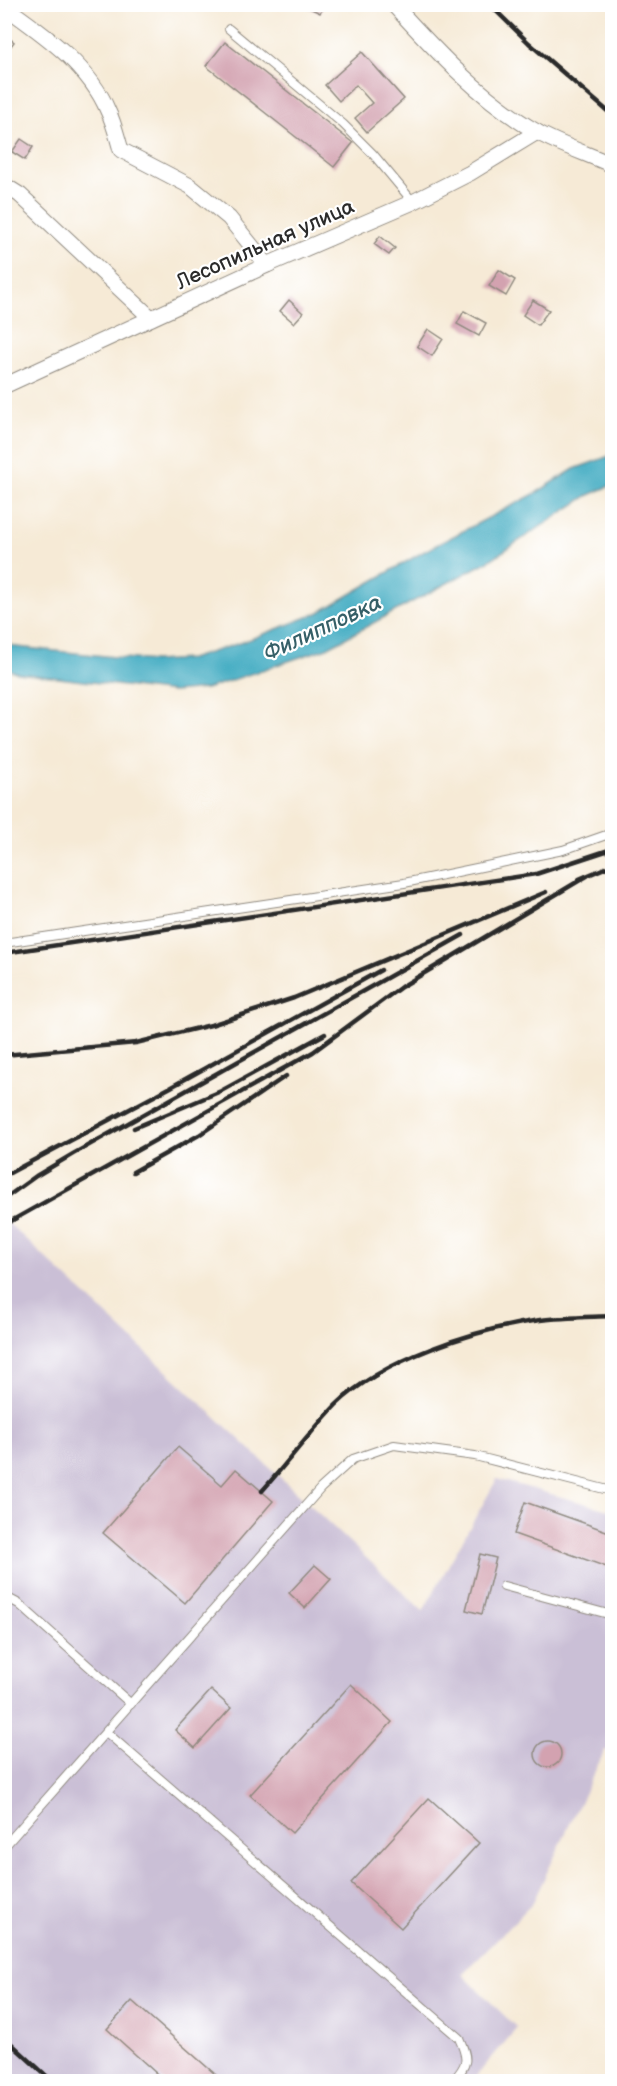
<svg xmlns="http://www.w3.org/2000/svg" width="617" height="2086" font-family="'Balsamiq Sans',sans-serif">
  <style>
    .industrial { fill: #cabfd6 }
    .water { fill: #43acc2; stroke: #376c76; stroke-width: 1.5 }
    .building { fill: #d3a2b0 }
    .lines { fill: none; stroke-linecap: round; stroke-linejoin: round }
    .lane-casing { stroke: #908a80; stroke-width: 10 }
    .street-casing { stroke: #908a80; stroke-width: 17 }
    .lane { stroke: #fff; stroke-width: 8 }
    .street { stroke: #fff; stroke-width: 15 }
    .rail { stroke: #2b2b2b; stroke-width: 4.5 }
    .labels { text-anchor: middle; stroke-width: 4.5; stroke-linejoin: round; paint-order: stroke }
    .street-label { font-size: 21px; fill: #2b2b2b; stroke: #fff }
    .water-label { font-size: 22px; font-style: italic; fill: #355f67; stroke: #fff }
  </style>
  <rect width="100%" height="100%" fill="#fff"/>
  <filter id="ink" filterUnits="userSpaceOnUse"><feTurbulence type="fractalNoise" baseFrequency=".0167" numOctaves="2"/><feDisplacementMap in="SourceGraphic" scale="12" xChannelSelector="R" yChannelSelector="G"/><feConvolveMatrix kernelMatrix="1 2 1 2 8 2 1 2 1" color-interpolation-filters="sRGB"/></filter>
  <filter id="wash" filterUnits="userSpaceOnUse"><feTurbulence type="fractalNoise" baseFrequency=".008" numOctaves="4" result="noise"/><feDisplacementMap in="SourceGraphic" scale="24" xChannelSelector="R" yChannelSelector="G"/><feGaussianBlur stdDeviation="1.35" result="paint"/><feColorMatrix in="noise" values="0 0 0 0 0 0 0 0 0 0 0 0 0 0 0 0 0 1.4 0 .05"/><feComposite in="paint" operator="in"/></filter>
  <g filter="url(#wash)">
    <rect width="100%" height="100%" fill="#f6ead6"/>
    <path class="industrial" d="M 4,1219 L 423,1611 L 497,1479 L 612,1511 L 612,1751 L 605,1750 L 532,1904 L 462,1974 L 517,2028 L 472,2081 L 5,2081 Z"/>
    <path class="water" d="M 612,455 L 612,485 L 587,496 L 490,560 L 327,648 L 206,689 L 173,692 L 18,673 L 5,668 L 5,643 L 17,647 L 154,661 L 190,659 L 243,642 L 318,613 L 423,552 L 536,493 L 574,469 Z"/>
    <g id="blocks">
      <g class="building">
        <path d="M 301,4 L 324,4 L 320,13 Z"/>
        <path d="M 4,34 L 14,42 L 4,55 Z"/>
        <path d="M 225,42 L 353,143 L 334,167 L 206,66 Z"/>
        <path d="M 362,52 L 404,99 L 367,132 L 355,118 L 372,103 L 356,85 L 339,101 L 325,85 Z"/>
        <path d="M 21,139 L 33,147 L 25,160 L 12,152 Z"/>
        <path d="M 380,236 L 395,248 L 389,255 L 374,244 Z"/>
        <path d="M 499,270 L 515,280 L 506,296 L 489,286 Z"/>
        <path d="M 289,300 L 303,313 L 294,323 L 280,311 Z"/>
        <path d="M 533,300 L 549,310 L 538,325 L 523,315 Z"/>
        <path d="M 464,311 L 486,323 L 479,336 L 457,324 Z"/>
        <path d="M 428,329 L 443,339 L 432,356 L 417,346 Z"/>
        <path d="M 178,1447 L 222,1485 L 236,1469 L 273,1501 L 185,1603 L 103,1533 Z"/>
        <path d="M 525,1502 L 612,1533 L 612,1569 L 514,1534 Z"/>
        <path d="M 480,1554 L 496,1558 L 482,1614 L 466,1610 Z"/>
        <path d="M 315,1565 L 331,1579 L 305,1608 L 289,1593 Z"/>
        <path d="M 351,1684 L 392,1722 L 292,1833 L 250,1795 Z"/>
        <path d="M 211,1690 L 231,1708 L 195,1748 L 175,1730 Z"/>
        <circle cx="548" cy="1754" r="13"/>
        <path d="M 429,1798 L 479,1843 L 401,1928 L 351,1883 Z"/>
        <path d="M 132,2001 L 224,2082 L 166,2082 L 107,2029 Z"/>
      </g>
    </g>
  </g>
  <g filter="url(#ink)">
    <use href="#blocks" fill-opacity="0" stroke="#908a80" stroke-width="1.5"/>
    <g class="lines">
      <g class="lane-casing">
        <g id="lane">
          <path d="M 229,29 L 343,124 L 373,154 L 413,202"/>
          <path d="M 4,943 L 404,883 L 563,850 L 612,833"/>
          <path d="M 504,1586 L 612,1615"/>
          <path d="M 4,1596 L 19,1604 L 131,1704"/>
          <path d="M 106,1732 L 459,2038 C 469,2060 468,2064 452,2082"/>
          <path d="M 4,1847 L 321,1488 L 353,1459 L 394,1445 L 475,1456 L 612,1491"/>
        </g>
      </g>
      <g class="street-casing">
        <g id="street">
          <path d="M 393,4 C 437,52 480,99 537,132 C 560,145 588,154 612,165"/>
          <path d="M 4,6 C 43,34 89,65 108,111 C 114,123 117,137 121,150 L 190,186 L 229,218 L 267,265"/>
          <path d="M 4,185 L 20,195 L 151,318"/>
          <path d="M 4,386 L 267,265 L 413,202 L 470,173 L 537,132"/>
        </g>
      </g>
      <use href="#lane" class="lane"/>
      <use href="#street" class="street"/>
      <g class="rail">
        <path d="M 489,4 L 529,43 L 612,115"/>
        <path d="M 579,879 L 612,865"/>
        <path d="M 4,953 L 536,874 L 612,849"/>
        <path d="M 4,1055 L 136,1043 L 211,1025 L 294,998 L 546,892"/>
        <path d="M 134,1128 L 221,1091 L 325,1034"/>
        <path d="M 133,1172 L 199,1135 L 286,1076"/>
        <path d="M 4,1176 L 171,1087 L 381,970"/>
        <path d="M 4,1199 L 36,1176 L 73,1154 L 463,935"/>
        <path d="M 4,1225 L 313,1052 L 401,987 L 587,876"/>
        <path d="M 262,1491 C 287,1463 310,1432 336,1405 C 383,1359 476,1329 540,1320 C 563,1317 588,1317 612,1316"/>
        <path d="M 4,2037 L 53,2082"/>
      </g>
    </g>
  </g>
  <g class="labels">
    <g class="street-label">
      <text transform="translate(265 244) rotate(-24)" y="7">Лесопильная улица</text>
    </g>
    <g class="water-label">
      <text transform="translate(322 627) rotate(-25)" y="8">Филипповка</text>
    </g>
  </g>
  <rect width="617" height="2086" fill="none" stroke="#fff" stroke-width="24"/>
</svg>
